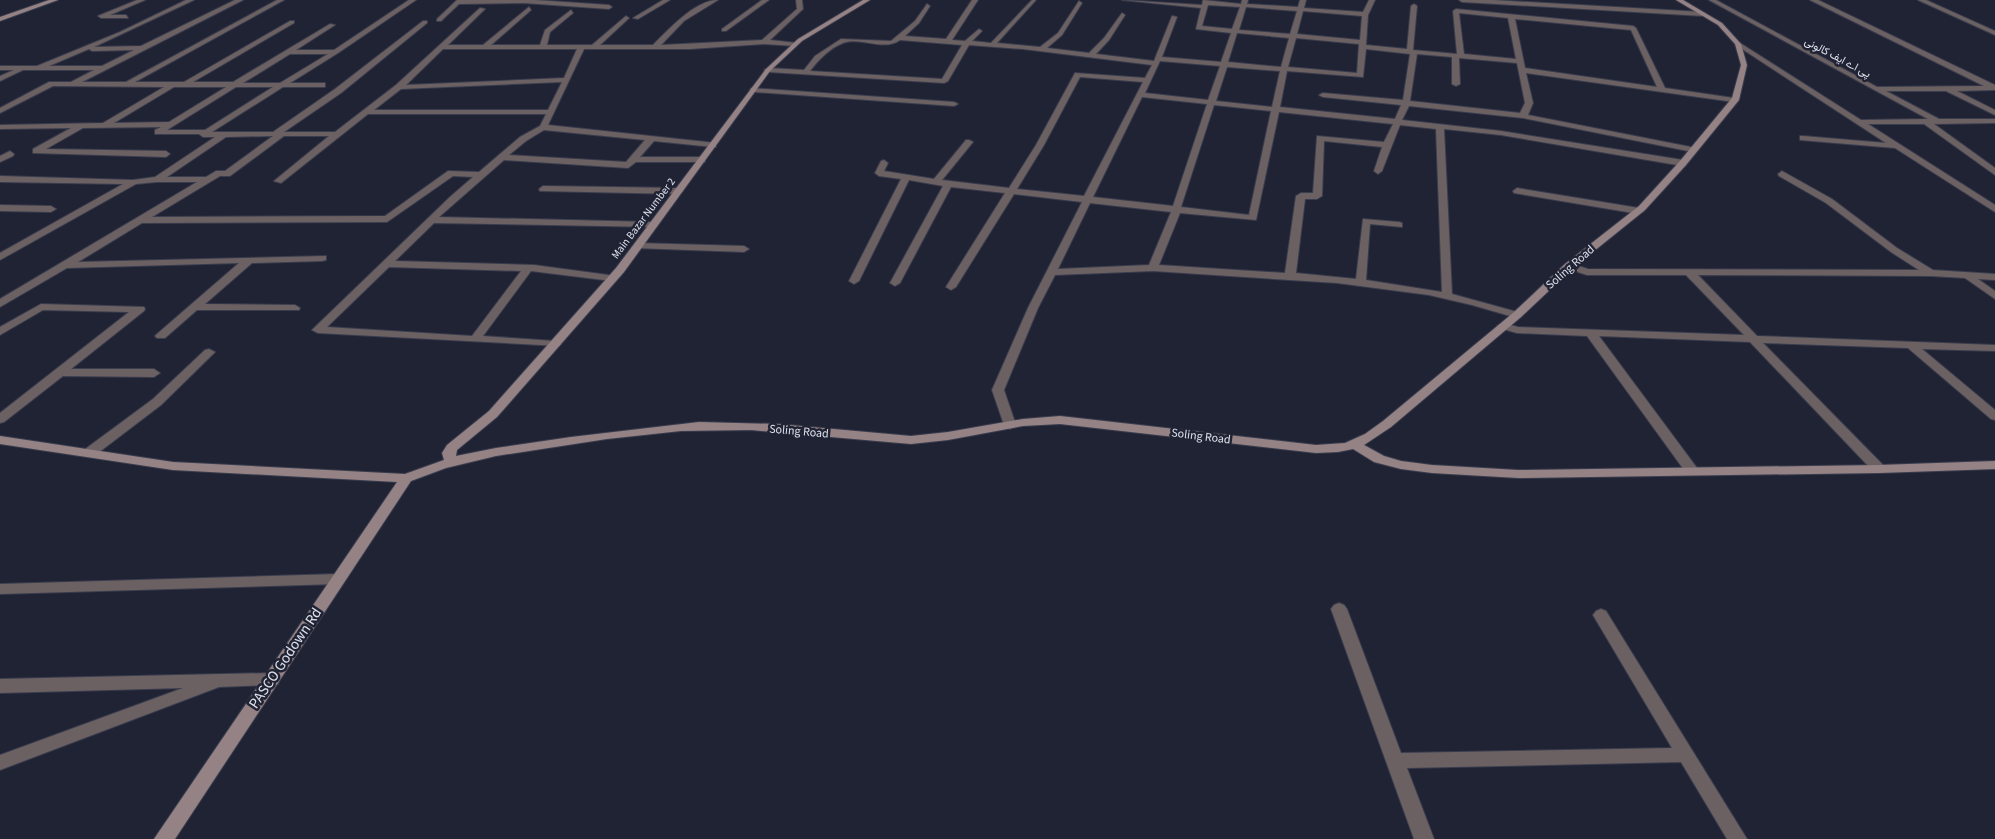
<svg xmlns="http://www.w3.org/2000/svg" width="1995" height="839" font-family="'Source Sans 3',Vazirmatn,sans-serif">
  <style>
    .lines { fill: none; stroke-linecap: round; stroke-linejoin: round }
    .street-casing { stroke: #3a3d4e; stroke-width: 2 }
    .secondary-casing { stroke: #3a3d4e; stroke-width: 2 }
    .street { fill: #6c6162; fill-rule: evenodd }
    .secondary { fill: #948284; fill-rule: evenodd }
    .labels { text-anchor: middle; stroke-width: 5; stroke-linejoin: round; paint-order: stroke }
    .far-street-label { font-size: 11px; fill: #dde0eb; stroke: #202334 }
    .street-label { font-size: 12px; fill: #dde0eb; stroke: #202334 }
    .near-street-label { font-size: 15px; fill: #dde0eb; stroke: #202334 }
  </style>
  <rect width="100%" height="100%" fill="#202334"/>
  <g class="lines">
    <g class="street-casing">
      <g id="street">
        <path d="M 137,0 L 145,0 L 110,15 L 126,15 L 128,18 L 101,18 L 98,16 Z"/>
        <path d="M 186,0 L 194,0 L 94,47 L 141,46 L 235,0 L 243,0 L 82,82 L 126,82 L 277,0 L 284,0 L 135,82 L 184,82 L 290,21 L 294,21 L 294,23 L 193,82 L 233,82 L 330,24 L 335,25 L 296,50 L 334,50 L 409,0 L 416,0 L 338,53 L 290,83 L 325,83 L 325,87 L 283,87 L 212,132 L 273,132 L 335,89 L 423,21 L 427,21 L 427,23 L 341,93 L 284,132 L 335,132 L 396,85 L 480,8 L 485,9 L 448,45 L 483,45 L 529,7 L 531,10 L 491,45 L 540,45 L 545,30 L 571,10 L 573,13 L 550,32 L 547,45 L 592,45 L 626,16 L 629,18 L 628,19 L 600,45 L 653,45 C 668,30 695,0 718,0 L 684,21 L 661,45 L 762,40 L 797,9 L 796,0 L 802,0 L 803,9 L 770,40 L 797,43 L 798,44 L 795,46 L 764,44 L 690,49 L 584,49 L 548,125 L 716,143 L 716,147 L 713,147 L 654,141 L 640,157 L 702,157 L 705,158 L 705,162 L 636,162 L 628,168 L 504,160 L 439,217 L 653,222 L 658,225 L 656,227 L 434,223 L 395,261 L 534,265 L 616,276 L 617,278 L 616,280 L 612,281 L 531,271 L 483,336 L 555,341 L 559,342 L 561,344 L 559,346 L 318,333 L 312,330 L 450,197 L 473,177 L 453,176 L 387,222 L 142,223 L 78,262 L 326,256 L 326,260 L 322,261 L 252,263 L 205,304 L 295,305 L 300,308 L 299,310 L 197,310 L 165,338 L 157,338 L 155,336 L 157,334 L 239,263 L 67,268 L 0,307 L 0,299 L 197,182 L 157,182 L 136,184 L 0,260 L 0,253 L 123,184 L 0,182 L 0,176 L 133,180 L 155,177 L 215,137 L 203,137 L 199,134 L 155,134 L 155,130 L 161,127 L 83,128 L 46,149 L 166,151 L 170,154 L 166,157 L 33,153 L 33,149 L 71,128 L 0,129 L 0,125 L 103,123 L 164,87 L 53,86 L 0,113 L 0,108 L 49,82 L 71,82 L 94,70 L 23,70 L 0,81 L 0,76 L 14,70 L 0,70 L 0,66 L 37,66 L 120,32 ZM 89,49 L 92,51 L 134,50 L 102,66 L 49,66 ZM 443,49 L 577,49 L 564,78 L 406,85 ZM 290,54 L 328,54 L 280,83 L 243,83 ZM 562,82 L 548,110 L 374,110 L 401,89 ZM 174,87 L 226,87 L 169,122 L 114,123 ZM 236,87 L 273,87 L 205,130 L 167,130 ZM 368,114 L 546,114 L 540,126 L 520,137 L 479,172 L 448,171 L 385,216 L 152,217 L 220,176 L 230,176 L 284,136 L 329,136 L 274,181 L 281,183 ZM 544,130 L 645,140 L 626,162 L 509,155 L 526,141 ZM 273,136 L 225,171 L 216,171 L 206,177 L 167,177 L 226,137 ZM 389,267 L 521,271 L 472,336 L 327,327 Z"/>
        <path d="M 457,0 L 535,0 L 609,5 L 612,7 L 609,9 L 524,3 L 459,4 L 441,21 L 437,21 L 437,19 Z"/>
        <path d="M 663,0 L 670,0 L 638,19 L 633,18 Z"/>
        <path d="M 762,0 L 769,0 L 726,31 L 722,31 L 722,29 Z"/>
        <path d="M 972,0 L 978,0 L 952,40 L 965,41 L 979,29 L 982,31 L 972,41 L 991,43 L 1032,0 L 1036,0 L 997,43 L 1040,47 L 1058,33 L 1079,1 L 1082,3 L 1062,35 L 1047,48 L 1089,53 L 1104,38 L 1122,13 L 1125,15 L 1109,40 L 1096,54 L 1154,61 L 1172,16 L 1177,17 L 1162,57 L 1221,62 L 1231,33 L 1196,29 L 1201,8 L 1122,0 L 1202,5 L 1203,0 L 1241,4 L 1242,0 L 1248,0 L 1247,4 L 1298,7 L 1300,0 L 1306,0 L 1304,8 L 1363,12 L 1369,0 L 1375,0 L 1368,15 L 1366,45 L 1407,49 L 1411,6 L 1414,4 L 1417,6 L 1413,50 L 1457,54 L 1453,11 L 1456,9 L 1633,26 L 1636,28 L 1665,88 L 1734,98 L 1738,100 L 1734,102 L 1526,73 L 1533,103 L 1528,115 L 1696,148 L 1697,150 L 1693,152 L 1523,118 L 1409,106 L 1402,120 L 1501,131 L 1683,160 L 1687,163 L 1683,166 L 1501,135 L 1444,129 L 1452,294 L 1521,313 L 1522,315 L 1521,317 L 1517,318 L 1472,305 L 1429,295 L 1337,283 L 1153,271 L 1055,275 L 1038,308 L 1004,390 L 1016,425 L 1010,429 L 1004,425 L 992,390 L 1028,308 L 1082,202 L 1014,194 L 956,287 L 951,290 L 946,287 L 1005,193 L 951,187 L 900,283 L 895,286 L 890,283 L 943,186 L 909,180 L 859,281 L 854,284 L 849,281 L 901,179 L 879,176 L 875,173 L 881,161 L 884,160 L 888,163 L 884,171 L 934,179 L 966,140 L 969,140 L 973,142 L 942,180 L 1009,188 L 1036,145 L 1075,73 L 1145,78 L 1152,65 L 1023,49 L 969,45 L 948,81 L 944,83 L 768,72 L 764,70 L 768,68 L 804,70 L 815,56 L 841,39 L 891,41 L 915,21 L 927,4 L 930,6 L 919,23 L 905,36 L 946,39 ZM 1208,5 L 1240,7 L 1232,29 L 1202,26 ZM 1246,7 L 1297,11 L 1290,34 L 1239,30 ZM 1303,11 L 1362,16 L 1360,40 L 1297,34 ZM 1459,13 L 1508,18 L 1516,59 L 1464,54 ZM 1515,19 L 1631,30 L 1657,87 L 1525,68 ZM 1237,33 L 1289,38 L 1281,67 L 1228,62 ZM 1296,38 L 1359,44 L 1357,73 L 1288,67 ZM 900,40 L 962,45 L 942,79 L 810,71 C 819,59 830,48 843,43 C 859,36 884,52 900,40 ZM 1366,49 L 1410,54 L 1403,100 L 1323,93 L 1319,95 L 1323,97 L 1401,105 L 1395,119 L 1280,107 L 1287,71 L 1363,77 ZM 1417,54 L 1452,57 L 1452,84 L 1456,86 L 1460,84 L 1459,58 L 1517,63 L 1525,103 L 1520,113 L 1410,101 ZM 1160,61 L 1220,66 L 1208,100 L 1145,93 ZM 1227,67 L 1280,71 L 1272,107 L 1216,101 ZM 1080,77 L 1143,82 L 1084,196 L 1017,189 L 1044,145 ZM 1142,97 L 1207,104 L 1173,206 L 1093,197 ZM 1214,105 L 1271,111 L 1249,215 L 1181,207 ZM 1279,112 L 1393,124 L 1384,142 L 1317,136 L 1313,193 L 1301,193 L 1296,196 L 1285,273 L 1159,265 L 1180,213 L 1256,220 ZM 1400,125 L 1436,129 L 1442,292 L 1366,280 L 1370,224 L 1402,227 L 1402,223 L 1399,222 L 1363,219 L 1356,279 L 1296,273 L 1305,199 L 1317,199 L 1322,196 L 1324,141 L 1382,147 L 1374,171 L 1378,174 L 1382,171 ZM 1090,203 L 1171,212 L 1149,265 L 1058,269 Z"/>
        <path d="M 1459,0 L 1493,0 L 1703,12 L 1706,14 L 1703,16 L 1462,2 Z"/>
        <path d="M 1709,0 L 1716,0 L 1877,87 L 1984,86 L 1810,0 L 1818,0 L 1995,85 L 1995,90 L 1957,91 L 1995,110 L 1995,115 L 1946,91 L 1886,91 L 1939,119 L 1995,119 L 1995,123 L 1934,124 L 1995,168 L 1995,175 L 1924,124 L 1868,124 L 1995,205 L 1995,212 L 1895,148 L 1800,140 L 1800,136 L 1803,136 L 1886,143 L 1736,45 L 1736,43 L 1740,43 L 1861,120 L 1928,119 Z"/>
        <path d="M 1918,0 L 1926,0 L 1995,31 L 1995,35 Z"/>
        <path d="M 751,88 L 954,102 L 958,104 L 954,106 L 754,92 L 750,90 Z"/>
        <path d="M 10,151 L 14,154 L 13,156 L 0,162 L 0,156 Z"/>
        <path d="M 1782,171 L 1832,199 L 1897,248 L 1933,270 L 1995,274 L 1995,280 L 1978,279 L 1995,291 L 1995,299 L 1965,278 L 1931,276 L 1698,275 L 1757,336 L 1995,345 L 1995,351 L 1922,349 L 1995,410 L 1995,420 L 1991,419 L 1908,348 L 1763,343 L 1884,466 L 1886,469 L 1884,472 L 1874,472 L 1750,342 L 1599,336 L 1697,468 L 1699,471 L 1697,474 L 1687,474 L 1587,336 L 1517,333 L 1499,328 L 1497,326 L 1503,323 L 1518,327 L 1744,335 L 1686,275 L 1587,275 L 1565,268 L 1564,266 L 1569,263 L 1588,269 L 1919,270 L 1891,252 L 1826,203 L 1779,176 L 1778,174 Z"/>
        <path d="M 543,186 L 679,188 L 683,191 L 679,194 L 540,191 L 539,189 Z"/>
        <path d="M 1517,188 L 1639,208 L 1644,211 L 1639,214 L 1514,193 L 1513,191 Z"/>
        <path d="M 0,205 L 51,206 L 56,209 L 51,212 L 0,211 Z"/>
        <path d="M 638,243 L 744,246 L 749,249 L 744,252 L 635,248 L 635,244 Z"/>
        <path d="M 41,304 L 144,307 L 145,309 L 144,311 L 71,369 L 154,369 L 160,373 L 154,377 L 63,376 L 4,422 L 0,423 L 0,413 L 129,312 L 43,310 L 0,335 L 0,327 Z"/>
        <path d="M 209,349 L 215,352 L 213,354 L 161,405 L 94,456 L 84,456 L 82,453 L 84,450 L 153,399 L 205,350 Z"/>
        <path d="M 338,574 L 343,575 L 345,579 L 343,583 L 338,584 L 0,594 L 0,584 Z"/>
        <path d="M 1339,603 L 1344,605 L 1347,609 L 1401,753 L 1672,748 L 1593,615 L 1596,611 L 1601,609 L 1606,611 L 1747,839 L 1727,839 L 1681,762 L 1407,768 L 1434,839 L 1414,839 L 1331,609 L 1334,605 Z"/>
        <path d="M 272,673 L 278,674 L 280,679 L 278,684 L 272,685 L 219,687 L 0,770 L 0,755 L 183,688 L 0,693 L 0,679 Z"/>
      </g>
    </g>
    <g class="secondary-casing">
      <g id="secondary">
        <path d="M 49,0 L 58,0 L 0,21 L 0,17 Z"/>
        <path d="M 863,0 L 870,0 L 802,41 L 770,71 L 624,272 L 497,417 L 457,450 L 456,456 L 496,448 L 571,437 L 699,422 L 778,424 L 911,436 L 948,432 L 1023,419 L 1060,416 L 1316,445 L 1345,443 L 1365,434 L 1383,421 L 1513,313 L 1565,264 L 1639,206 L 1680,161 L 1732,98 L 1741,65 L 1735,44 L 1718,25 L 1676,0 L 1683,0 L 1722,23 L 1741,44 L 1747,65 L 1739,100 L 1686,165 L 1645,210 L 1573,268 L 1521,317 L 1391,427 L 1364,445 L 1384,456 L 1401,461 L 1432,465 L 1518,470 L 1879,465 L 1995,461 L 1995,469 L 1879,473 L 1518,478 L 1432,473 L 1401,469 L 1374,462 L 1353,449 L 1338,452 L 1316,453 L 1060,424 L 1023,426 L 948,440 L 911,444 L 751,430 L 681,431 L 607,439 L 496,456 L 446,468 L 411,481 L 175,839 L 154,839 L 397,482 L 173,470 L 0,444 L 0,436 L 173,462 L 405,474 L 444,460 L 442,453 L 447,445 L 489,411 L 616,268 L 766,69 L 798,39 Z"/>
      </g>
    </g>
    <use href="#street" class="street"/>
    <use href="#secondary" class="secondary"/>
  </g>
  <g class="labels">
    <g class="far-street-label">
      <text transform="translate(1838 57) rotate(28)" y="4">پی اے ایف کالونی</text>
      <text transform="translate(643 218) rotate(-53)" y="4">Main Bazar Number 2</text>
    </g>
    <g class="street-label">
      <text transform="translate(1570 267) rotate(-41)" y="4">Soling Road</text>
      <text transform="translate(799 431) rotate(5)" y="4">Soling Road</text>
      <text transform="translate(1201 436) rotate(7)" y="4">Soling Road</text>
    </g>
    <g class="near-street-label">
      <text transform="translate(285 658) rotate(-56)" y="5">PASCO Godown Rd</text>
    </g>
  </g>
</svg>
